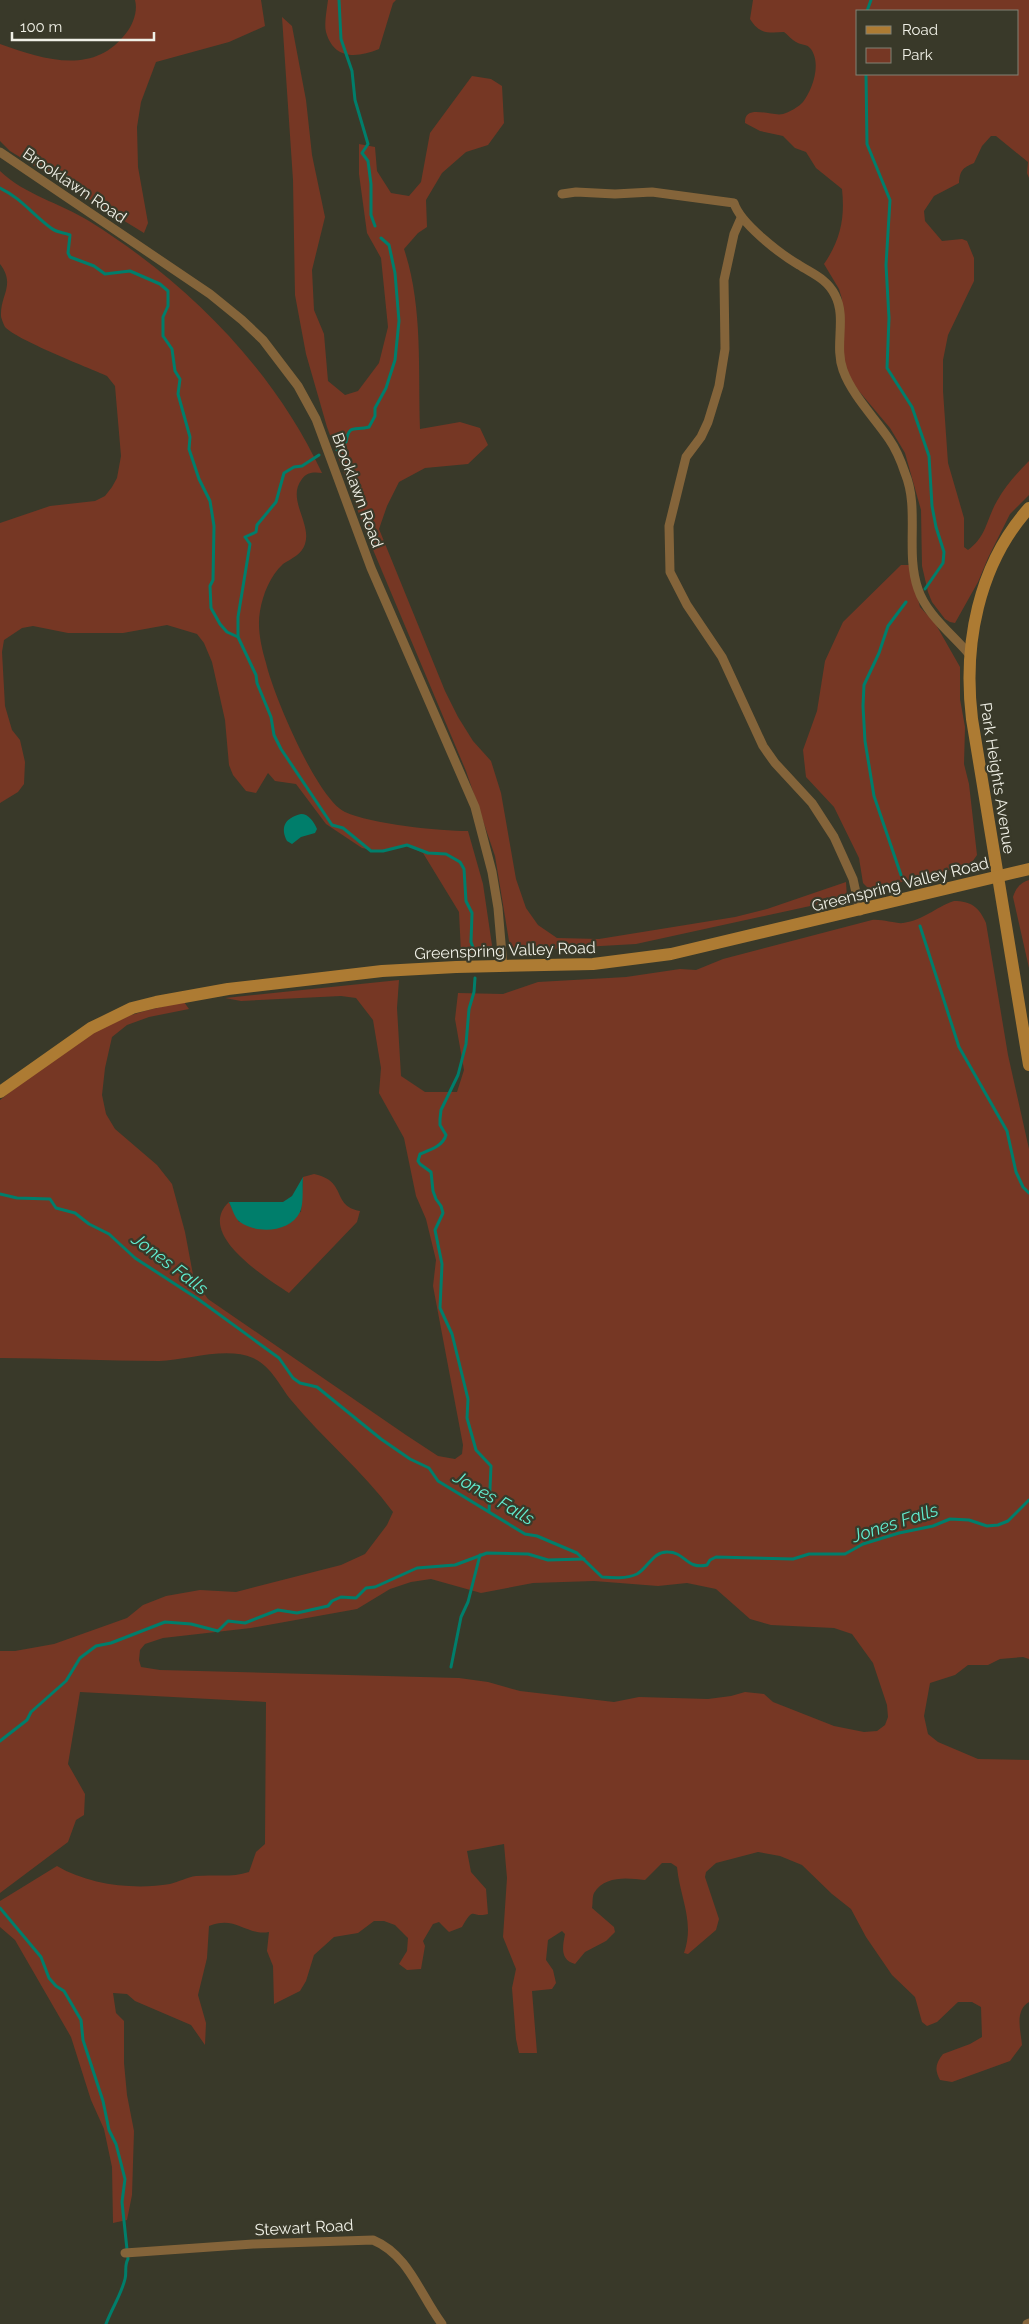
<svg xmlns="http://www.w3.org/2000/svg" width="1029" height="2324" font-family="Raleway,sans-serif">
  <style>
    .green { fill: #763724; fill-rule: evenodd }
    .water { fill: #007e6b }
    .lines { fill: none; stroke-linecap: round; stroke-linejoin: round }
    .stream { stroke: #007e6b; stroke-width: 3 }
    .street { stroke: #84643a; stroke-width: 9 }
    .secondary { stroke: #ad7b33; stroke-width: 12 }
    .labels { text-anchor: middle; stroke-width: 4.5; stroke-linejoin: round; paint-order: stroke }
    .street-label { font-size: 16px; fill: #f0f0e6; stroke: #393929 }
    .water-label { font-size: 18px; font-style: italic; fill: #61edd0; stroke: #393929 }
  </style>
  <rect width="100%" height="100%" fill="#393929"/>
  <g class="green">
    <path d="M 135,0 L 261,0 L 265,26 L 229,42 L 156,62 L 141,102 L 137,127 L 138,167 L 148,223 L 144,233 L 10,151 L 0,141 L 0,44 C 43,59 94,77 127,32 C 133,24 138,11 135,0 Z"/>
    <path d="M 328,0 L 396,0 L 393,3 L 379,49 C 357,58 334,60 326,32 C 324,23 327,9 328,0 Z"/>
    <path d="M 753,0 L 1029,0 L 1029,178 L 1027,173 L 1028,162 L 996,136 L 991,136 L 982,146 L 974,163 C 962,168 960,171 959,183 L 934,196 L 924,211 L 925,221 L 942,241 L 962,239 L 967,241 L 974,258 L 974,281 L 948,335 L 943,360 L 943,391 L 948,463 L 964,518 L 964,547 L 968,550 C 987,536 986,520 997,501 C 1005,486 1017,473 1029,461 L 1029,495 L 1010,514 L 988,558 L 978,582 L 955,623 L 950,622 L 945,619 L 932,602 L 928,592 L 922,566 L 921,510 L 905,453 L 890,428 L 853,384 L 842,364 L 842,299 L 839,289 L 824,264 C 841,239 845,218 842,189 L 816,168 L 806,152 L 795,148 L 783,136 L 760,131 L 745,123 C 744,103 772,117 783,114 C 788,113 800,106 803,102 C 813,89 822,62 810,48 C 807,44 801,45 796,42 C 792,40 788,35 784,32 C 768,33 759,34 750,19 ZM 858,11 L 1018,11 L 1018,74 L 858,74 Z"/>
    <path d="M 282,17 L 292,26 L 306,100 L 312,155 L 325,217 L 312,270 L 314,310 L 324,334 L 328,381 L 345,395 L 358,391 L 379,363 L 388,327 L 381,258 L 367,233 L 359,174 L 359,144 L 375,147 L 377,171 L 391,193 L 409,196 L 421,182 L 430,133 L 472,76 L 491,79 L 502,86 L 504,123 L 488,145 L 466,152 L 442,173 L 426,200 L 427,227 L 418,233 L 404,249 C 423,306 418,369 420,429 L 460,422 L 480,428 L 488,445 L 468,464 L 425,468 L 399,482 L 387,506 L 379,529 L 445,691 L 458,717 L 473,741 L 491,761 L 501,793 L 516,879 L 526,908 L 538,925 L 557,938 L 599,939 L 735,917 L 767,909 L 846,882 L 847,898 L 636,944 L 513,951 L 509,941 L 495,856 L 466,771 L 366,533 L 327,427 L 306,354 L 295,295 L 293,180 Z"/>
    <path d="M 0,171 C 25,195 60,203 89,221 C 187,282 273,368 322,473 C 314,472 307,472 302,479 C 286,499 312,523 305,544 C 302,554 291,559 283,564 C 270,576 263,594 260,611 C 257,628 261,646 266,663 C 273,694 317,799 345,812 C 371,824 439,831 468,831 L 483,884 L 493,952 L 461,953 L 459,912 L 423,853 L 406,845 L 382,852 L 362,848 L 326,824 L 296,784 L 275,781 L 268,773 L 256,793 L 246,791 L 233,775 L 229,765 L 225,720 L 212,662 L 204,643 L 197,634 L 167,625 L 123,633 L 68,633 L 33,626 L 22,628 L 4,640 L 2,652 L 5,706 L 12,730 L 20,740 L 25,762 L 24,784 L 18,792 L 0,803 L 0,523 L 50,506 L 95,501 L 105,496 L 112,487 L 117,478 L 121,456 L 115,386 L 107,376 C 87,367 17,340 5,327 C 4,325 1,318 1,316 C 0,295 16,285 0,264 Z"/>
    <path d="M 901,565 L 909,565 L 920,607 L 935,623 L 960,667 L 960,699 L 965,727 L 964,764 L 969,784 L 977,855 L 970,865 L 870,890 L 863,883 L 859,858 L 834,807 L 806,777 L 803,750 L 817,711 L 825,661 L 843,622 Z"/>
    <path d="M 1029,880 L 1029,968 L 1013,897 C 1016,888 1020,883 1029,880 Z"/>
    <path d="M 954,901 C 971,901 979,907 986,923 L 1008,1055 L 1029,1149 L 1029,1659 L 1023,1657 L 1000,1659 L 988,1665 L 968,1665 L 955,1675 L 930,1683 L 924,1716 L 928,1734 L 938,1742 L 978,1759 L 1029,1760 L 1029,2002 C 1014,2011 1021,2031 1022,2045 L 1010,2061 L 952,2082 L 940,2080 C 934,2069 936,2063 943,2054 L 970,2044 L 982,2037 L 981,2007 L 972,2002 L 958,2002 L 937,2022 L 927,2026 L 922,2022 L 915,1997 L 892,1975 L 866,1937 L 851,1909 L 832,1894 L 802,1865 L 780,1856 L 758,1852 L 716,1863 L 706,1872 L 705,1877 L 719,1919 L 716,1930 L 688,1954 L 684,1953 C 695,1922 680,1898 677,1867 L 671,1863 L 662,1863 L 645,1880 C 628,1878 605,1875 594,1893 C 592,1897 593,1904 592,1908 L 614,1927 L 615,1932 L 606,1941 L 585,1952 L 575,1964 C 559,1960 563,1945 565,1934 L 562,1931 L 548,1940 L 546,1960 L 553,1970 L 556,1983 L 552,1989 L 532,1991 L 537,2053 L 519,2053 L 516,2039 L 512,1988 L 516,1969 L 503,1937 L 507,1878 L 504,1844 L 467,1851 L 471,1872 L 486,1889 L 488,1914 C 471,1919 475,1904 462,1927 L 449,1932 L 439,1922 L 433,1924 L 423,1941 L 425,1946 L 421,1969 L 407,1970 L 399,1964 L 407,1951 L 408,1938 L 395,1925 L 384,1921 L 374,1921 L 358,1933 L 334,1937 L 314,1955 L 306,1981 L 300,1991 L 274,2004 L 273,1966 L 267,1951 L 269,1932 C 246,1936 236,1915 209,1926 L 207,1958 L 198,1995 L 206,2023 L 205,2045 L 191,2025 L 135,2001 L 127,1994 L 113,1993 L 116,2013 L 124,2021 L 124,2063 L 127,2095 L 134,2131 L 132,2195 L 127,2220 L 113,2223 L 112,2167 L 104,2129 L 91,2100 L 71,2037 L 15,1940 L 0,1927 L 0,1901 L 57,1866 C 89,1885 134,1890 170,1884 C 179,1882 187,1877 196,1876 C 214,1874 231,1878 249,1872 L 256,1852 L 265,1844 L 266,1702 L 80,1692 L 68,1764 L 85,1794 L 84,1815 L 76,1820 L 68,1842 L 0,1893 L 0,1651 L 15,1651 L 54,1644 L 127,1618 L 143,1605 L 166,1596 L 200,1590 L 236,1592 L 341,1565 L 365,1554 L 387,1525 L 393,1512 C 363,1471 323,1439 291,1400 C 279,1385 272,1367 253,1358 C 227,1346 187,1360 159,1361 C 106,1361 53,1358 0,1358 L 0,1100 C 33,1074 66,1046 103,1027 C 129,1013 157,1008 184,1002 L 189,1009 L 149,1017 L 127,1025 L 112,1037 L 105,1068 L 102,1095 L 106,1114 L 115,1129 L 157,1165 L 172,1184 L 185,1232 L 194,1280 L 208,1299 L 406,1435 L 438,1456 L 455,1459 L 462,1454 L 463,1445 L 433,1286 L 436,1260 L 426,1219 L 416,1196 L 404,1138 L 379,1093 L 381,1068 L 373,1020 L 356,998 L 341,996 L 241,1001 L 225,998 L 399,980 L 397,1008 L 401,1076 L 425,1092 L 457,1092 L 464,1070 L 455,1019 L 458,993 L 503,994 L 538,982 L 626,977 L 680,969 L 696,970 L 723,959 L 872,920 C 882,919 897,924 903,923 C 924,920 934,908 954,901 ZM 431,1579 L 481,1593 L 533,1583 L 594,1581 L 658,1586 L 687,1583 L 716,1589 L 750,1619 L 771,1625 L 834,1628 L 852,1634 L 873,1663 L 887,1705 L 888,1717 L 885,1725 L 877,1731 L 864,1732 L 834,1726 L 773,1702 L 764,1694 L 745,1692 L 731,1696 L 708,1699 L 639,1697 L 614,1702 L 520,1691 L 488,1682 L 459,1678 L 160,1670 L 141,1667 L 139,1660 L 140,1650 L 145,1644 L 163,1638 L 251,1628 L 357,1609 L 390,1589 L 411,1582 Z"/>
    <path d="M 314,1174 C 348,1181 331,1206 360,1211 L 357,1222 L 289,1293 C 265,1277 195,1234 229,1202 L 239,1222 L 301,1212 L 303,1177 Z"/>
  </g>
  <g class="water">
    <path d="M 301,814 C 309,814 314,822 317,829 L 315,833 L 301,837 L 292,844 L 287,841 C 280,827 285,818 301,814 Z"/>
    <path d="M 303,1177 C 302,1187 304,1204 300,1212 C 290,1233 256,1234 240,1222 C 235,1219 232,1208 229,1202 L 283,1202 L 292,1196 Z"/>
  </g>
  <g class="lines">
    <g class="stream">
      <path d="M 339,0 L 341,39 L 352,71 L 355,100 L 368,144 L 362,153 L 368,161 L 371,184 L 371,215 L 375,226"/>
      <path d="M 867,11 L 871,0"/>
      <path d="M 858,43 L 858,47"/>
      <path d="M 866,74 L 867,144 L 890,200 L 886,265 L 889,318 L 887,368 L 912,407 L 929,456 L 932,506 L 936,527 L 944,552 L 943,563 L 925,589"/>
      <path d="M 0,188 C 21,198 33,215 51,228 C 57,233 63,232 70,235 L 68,253 L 70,257 L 94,266 L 105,274 L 130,271 L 160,284 L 168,291 L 168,306 L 163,317 L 163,336 L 172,349 L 175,371 L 180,379 L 178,394 L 190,437 L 189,449 L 199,479 L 210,501 L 214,526 L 213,580 L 210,586 L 211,608 L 220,624 L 227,632 L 238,637 L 256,675 L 257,683 L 271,717 L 274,735 L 281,749 L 332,825 L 343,828 L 371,851 L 383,851 L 407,845 L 428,853 L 446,854 L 460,862 L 464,869 L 466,901 L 472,913 L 471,942 L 475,953"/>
      <path d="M 337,450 L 346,442 C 349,423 355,431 369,427 L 375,416 L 375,408 L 386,388 L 395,360 L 399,321 L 395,273 L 389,245 L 381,238"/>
      <path d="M 238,637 L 238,617 L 250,544 L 245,537 L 256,532 L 257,525 L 276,502 L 284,473 L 294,467 L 302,466 L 319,455"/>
      <path d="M 901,875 L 874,796 L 865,741 L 863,706 L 864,685 L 879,653 L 888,626 L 906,602"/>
      <path d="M 920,926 L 959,1047 L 1007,1131 L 1016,1172 L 1023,1187 L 1029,1193"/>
      <path d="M 475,978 L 474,992 L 469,1009 L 466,1044 L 458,1075 L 441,1110 L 440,1119 L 440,1125 L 446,1135 C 443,1146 430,1150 420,1154 L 418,1161 L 420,1164 L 431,1172 L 433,1191 L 436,1199 L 441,1206 L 443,1213 L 435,1230 L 442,1264 L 440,1308 L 452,1334 L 468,1399 L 467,1418 L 476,1450 L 491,1466 L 489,1511"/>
      <path d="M 0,1194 L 17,1198 L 50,1199 L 56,1208 L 75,1213 L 89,1224 L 109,1234 L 135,1258 L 198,1299 L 279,1358 L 293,1378 L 300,1383 L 317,1387 L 381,1439 L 410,1459 L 429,1468 L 438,1481 L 525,1534 L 537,1536 L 577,1553 L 602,1577 C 613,1578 626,1579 637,1574 C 648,1568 653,1551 668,1552 C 685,1552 687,1570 707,1565 L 710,1560 L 716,1557 L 793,1559 L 809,1554 L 845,1554 L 863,1544 L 899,1533 L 933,1526 L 950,1519 L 969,1520 L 987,1526 L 998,1525 L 1008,1521 L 1029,1500"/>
      <path d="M 451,1667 L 461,1617 L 468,1602 L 480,1555"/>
      <path d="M 0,1741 L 27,1720 L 31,1712 L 66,1681 L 80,1658 L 96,1646 L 111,1643 L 165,1622 L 191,1624 L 218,1631 L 228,1621 L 245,1623 L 278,1610 L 297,1613 L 328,1606 L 332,1601 L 341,1597 L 356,1598 L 366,1588 L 375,1587 L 417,1568 L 455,1565 L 487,1553 L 528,1554 L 548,1560 L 584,1559"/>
      <path d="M 0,1908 L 41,1957 L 49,1978 L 56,1986 L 64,1991 L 81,2020 L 83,2040 L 103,2101 L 109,2130 L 116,2144 L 125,2179 L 122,2202 L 128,2259 C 124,2266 127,2271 125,2279 C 121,2295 112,2308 106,2324"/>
    </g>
    <g class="street">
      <path d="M 0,152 L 210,294 L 242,320 L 263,340 L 298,386 L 316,419 L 371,568 L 475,807 L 492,872 L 498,908 L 503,966"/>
      <path d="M 562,194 L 576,192 L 615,194 L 652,192 L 734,203 C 740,223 780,254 799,265 C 813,274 827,279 835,295 C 847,318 834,345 843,370 C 852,395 874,417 889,439 C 896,449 901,461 905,473 C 920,509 905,552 918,589 C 926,614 952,634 969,654"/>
      <path d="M 741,218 L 734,234 L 724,280 L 725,349 L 719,386 L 708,422 L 701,437 L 686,457 L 669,526 L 670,572 L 687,605 L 722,657 L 763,746 L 775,763 L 812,803 L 834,837 L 853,879 L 860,911"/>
      <path d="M 125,2253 L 253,2244 L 373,2240 C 409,2255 420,2295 442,2324"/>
      <path d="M 1027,2324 L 1029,2323"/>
    </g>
    <g class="secondary">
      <path d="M 1029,508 C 978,565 963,645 972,719 L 1029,1065"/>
      <path d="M 0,1092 L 91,1028 L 132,1008 L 156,1002 L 228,989 L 382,971 L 456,967 L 593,964 L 671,954 L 1029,869"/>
    </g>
  </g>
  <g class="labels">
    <g class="street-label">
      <text transform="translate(75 185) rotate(34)" y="6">Brooklawn Road</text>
      <text transform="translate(358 490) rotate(70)" y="6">Brooklawn Road</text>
      <text transform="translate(998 778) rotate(81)" y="6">Park Heights Avenue</text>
      <text transform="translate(900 884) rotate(-14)" y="6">Greenspring Valley Road</text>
      <text transform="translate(505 950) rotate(-2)" y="6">Greenspring Valley Road</text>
      <text transform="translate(304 2227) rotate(-3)" y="6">Stewart Road</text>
    </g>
    <g class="water-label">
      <text transform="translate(170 1264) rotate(37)" y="6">Jones Falls</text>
      <text transform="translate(494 1498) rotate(30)" y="6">Jones Falls</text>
      <text transform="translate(895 1523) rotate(-18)" y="6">Jones Falls</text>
    </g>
  </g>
  <rect x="856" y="10" width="162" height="65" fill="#393929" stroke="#828275"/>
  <rect x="866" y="26" width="25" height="8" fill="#ad7b33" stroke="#828275"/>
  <text x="902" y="35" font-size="15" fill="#f0f0e6">Road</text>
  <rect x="866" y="48" width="25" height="15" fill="#763724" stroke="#828275"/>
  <text x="902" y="60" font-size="15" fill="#f0f0e6">Park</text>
  <path d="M12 32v8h142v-8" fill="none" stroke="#f0f0e6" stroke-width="2.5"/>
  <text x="20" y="32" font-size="15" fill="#f0f0e6" stroke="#393929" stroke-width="4" paint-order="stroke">100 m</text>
</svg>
